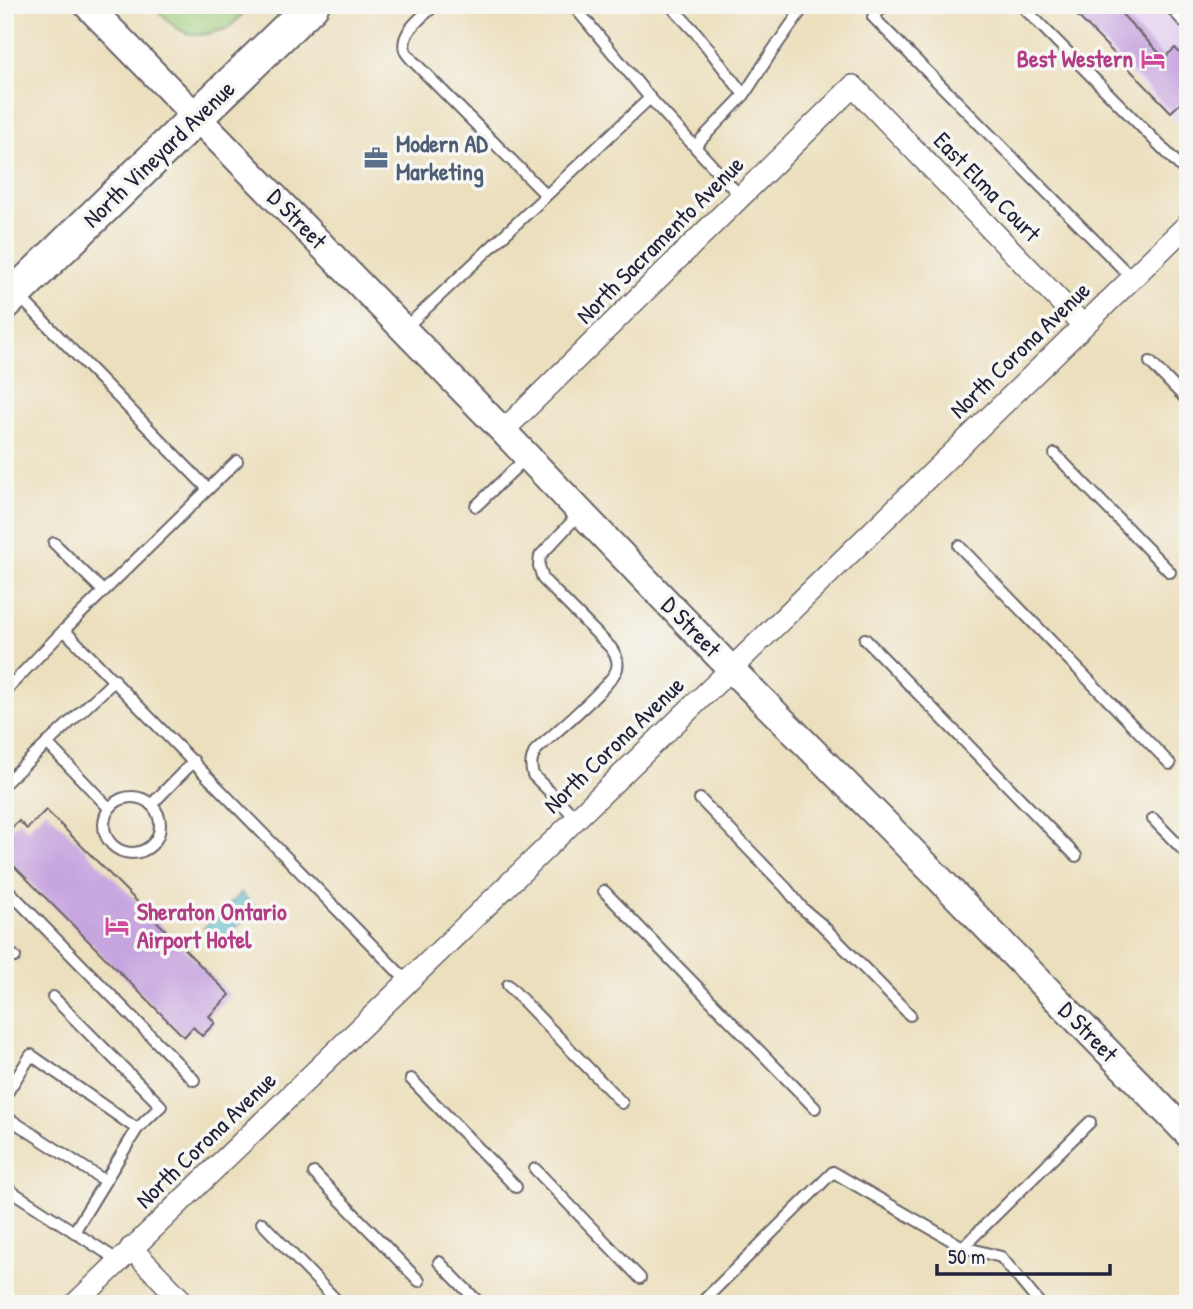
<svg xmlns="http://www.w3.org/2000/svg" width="1193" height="1309" font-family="'Patrick Hand',sans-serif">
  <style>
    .built { fill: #e4d3f1 }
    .green { fill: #9fcb78; stroke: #60765a; stroke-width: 2 }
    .water { fill: #45b0c3; stroke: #34697f; stroke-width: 2 }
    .building { fill: #c7a5df }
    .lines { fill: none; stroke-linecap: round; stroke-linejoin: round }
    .service-casing { stroke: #696468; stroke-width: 14 }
    .minor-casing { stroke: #696468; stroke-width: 24 }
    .tertiary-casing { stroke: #696468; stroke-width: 30 }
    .primary-casing { stroke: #696468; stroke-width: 37 }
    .service { stroke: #fff; stroke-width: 10 }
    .minor { stroke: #fff; stroke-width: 21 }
    .tertiary { stroke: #fff; stroke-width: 26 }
    .primary { stroke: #fff; stroke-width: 33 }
    .labels { text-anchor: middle; stroke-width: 7; stroke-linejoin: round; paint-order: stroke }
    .hotel-label { font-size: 24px; font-weight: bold; fill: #b23c85; stroke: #f6f6f2; text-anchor: end }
    .service-label { font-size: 24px; font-weight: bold; fill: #4e5e75; stroke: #f6f6f2; text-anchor: start }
    .street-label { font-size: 24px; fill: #22223b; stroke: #f6f6f2 }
  </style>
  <rect width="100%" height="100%" fill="#f6f6f2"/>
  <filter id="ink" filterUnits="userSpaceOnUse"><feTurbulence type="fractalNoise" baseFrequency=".0143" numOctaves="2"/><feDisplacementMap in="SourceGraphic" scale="14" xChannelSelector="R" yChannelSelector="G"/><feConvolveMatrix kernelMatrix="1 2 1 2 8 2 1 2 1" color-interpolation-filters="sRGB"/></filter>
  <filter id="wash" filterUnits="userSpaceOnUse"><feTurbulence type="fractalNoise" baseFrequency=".00686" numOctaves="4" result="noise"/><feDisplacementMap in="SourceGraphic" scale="28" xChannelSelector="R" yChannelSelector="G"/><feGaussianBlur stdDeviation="1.57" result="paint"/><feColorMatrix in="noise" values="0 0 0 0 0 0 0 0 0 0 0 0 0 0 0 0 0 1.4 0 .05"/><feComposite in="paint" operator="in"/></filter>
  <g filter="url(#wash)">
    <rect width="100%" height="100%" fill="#ecdfbd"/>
    <path class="built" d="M 1062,5 L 1188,5 L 1188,132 L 1185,131 Z"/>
    <path class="green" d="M 152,5 L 179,5 L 182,8 L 185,5 L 213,5 L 218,10 L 223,5 L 251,5 C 243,13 235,24 226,29 C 224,30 217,31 215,32 C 185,42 172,25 152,5 Z"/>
    <path class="water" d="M 241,893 L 256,908 L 219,944 L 204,928 Z"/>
    <g id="blocks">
      <g class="building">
        <path d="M 1067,5 L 1113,5 L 1164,58 L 1175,48 L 1188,61 L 1188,96 L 1171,112 Z"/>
        <path d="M 46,810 L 230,995 L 209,1016 L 215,1023 L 202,1036 L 193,1027 L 184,1037 L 5,857 L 5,834 L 19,821 L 27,829 Z"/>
      </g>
    </g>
  </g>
  <g filter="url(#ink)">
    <use href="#blocks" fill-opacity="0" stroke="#696468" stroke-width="2"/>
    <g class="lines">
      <g class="service-casing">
        <g id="service">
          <path d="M 435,5 C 423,16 400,32 405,50 C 406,54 410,57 412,60 L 546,195"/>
          <path d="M 573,5 L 650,98"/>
          <path d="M 670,5 L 698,35 L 744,95 L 695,146"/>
          <path d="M 885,5 L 873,17 L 1132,278"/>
          <path d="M 1021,5 L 1188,174"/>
          <path d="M 1168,5 L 1188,26"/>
          <path d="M 744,95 L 771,53 L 805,5"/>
          <path d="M 19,296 L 208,489"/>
          <path d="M 404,329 L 650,98 L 741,197"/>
          <path d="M 1150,362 L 1188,401"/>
          <path d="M 1055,454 L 1170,572"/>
          <path d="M 476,506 L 527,457"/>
          <path d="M 54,543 L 103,591"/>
          <path d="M 959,546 L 1170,764"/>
          <path d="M 64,630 L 407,981"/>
          <path d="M 865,639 L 1076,856"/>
          <path d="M 5,691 L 64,630 L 237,461"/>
          <path d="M 47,743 L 109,808"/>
          <path d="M 5,783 L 115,680"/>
          <circle cx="132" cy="825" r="28"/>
          <path d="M 700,799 L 786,888 L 803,909 L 821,924 L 910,1015"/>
          <path d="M 151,805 L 194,761"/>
          <path d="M 576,818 L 533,775 C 530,765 531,759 536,750 C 551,736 614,684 617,668 C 619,660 615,654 611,648 L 543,579 L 539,566 L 540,556 L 581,512"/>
          <path d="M 1153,819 L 1188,855"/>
          <path d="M 5,887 L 194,1080"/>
          <path d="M 604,891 L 815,1108"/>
          <path d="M 5,949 L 15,957"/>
          <path d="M 508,985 L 622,1103"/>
          <path d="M 53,997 L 161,1106 L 137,1129 L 74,1232"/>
          <path d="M 411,1079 L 516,1187"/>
          <path d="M 5,1096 L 31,1055 L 137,1129"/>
          <path d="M 5,1116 L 105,1181"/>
          <path d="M 535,1169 L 640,1278"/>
          <path d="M 314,1173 L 419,1281"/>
          <path d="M 5,1187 L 119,1261"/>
          <path d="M 262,1223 L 340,1304"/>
          <path d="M 963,1247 L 1090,1122"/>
          <path d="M 439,1262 L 480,1304"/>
          <path d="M 700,1304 L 833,1172 L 963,1247 L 1001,1257 L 1040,1304"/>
        </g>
      </g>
      <g class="minor-casing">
        <g id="minor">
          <path d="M 503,431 L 853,86 L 1083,325"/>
          <path d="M 131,1248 L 185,1304"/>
          <path d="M 75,1304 L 731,669 L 1188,224"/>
        </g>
      </g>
      <g class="tertiary-casing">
        <path id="tertiary" d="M 87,5 L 503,431 L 731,669 L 889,827 L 1188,1134"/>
      </g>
      <g class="primary-casing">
        <path id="primary" d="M 5,303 L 312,5"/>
      </g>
      <use href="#service" class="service"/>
      <use href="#minor" class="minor"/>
      <use href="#tertiary" class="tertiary"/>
      <use href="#primary" class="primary"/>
    </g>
  </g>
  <defs>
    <g id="hotel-bare" transform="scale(1.89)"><path d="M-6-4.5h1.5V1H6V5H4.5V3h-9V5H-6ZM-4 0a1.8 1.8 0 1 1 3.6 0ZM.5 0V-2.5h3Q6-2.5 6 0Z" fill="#d1479c" stroke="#f6f6f2" stroke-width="2.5" paint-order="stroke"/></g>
    <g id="office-bare" transform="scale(1.89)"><path d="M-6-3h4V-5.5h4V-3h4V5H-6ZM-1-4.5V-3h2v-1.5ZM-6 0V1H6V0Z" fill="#5c6f8a" stroke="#f6f6f2" stroke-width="2.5" paint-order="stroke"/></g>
  </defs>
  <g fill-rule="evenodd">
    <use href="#hotel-bare" x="1153" y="59"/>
    <use href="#office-bare" x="376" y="158"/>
    <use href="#hotel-bare" x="117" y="926"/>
  </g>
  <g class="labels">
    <g class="hotel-label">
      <text x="1133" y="67">Best Western</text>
      <text x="137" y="920" text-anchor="start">Sheraton Ontario<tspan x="137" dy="28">Airport Hotel</tspan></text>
    </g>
    <g class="service-label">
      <text x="396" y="152">Modern AD<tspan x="396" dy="28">Marketing</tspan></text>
    </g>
    <g class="street-label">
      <text transform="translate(159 154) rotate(-44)" y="8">North Vineyard Avenue</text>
      <text transform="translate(987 187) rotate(46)" y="8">East Elma Court</text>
      <text transform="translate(297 219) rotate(46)" y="8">D Street</text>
      <text transform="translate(660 240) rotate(-45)" y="8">North Sacramento Avenue</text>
      <text transform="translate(1020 350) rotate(-44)" y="8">North Corona Avenue</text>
      <text transform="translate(691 627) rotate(46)" y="8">D Street</text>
      <text transform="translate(614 745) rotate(-44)" y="8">North Corona Avenue</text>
      <text transform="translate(1088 1032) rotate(46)" y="8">D Street</text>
      <text transform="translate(206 1140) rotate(-44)" y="8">North Corona Avenue</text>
    </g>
  </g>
  <rect width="1193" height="1309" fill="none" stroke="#f6f6f2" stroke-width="28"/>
  <path d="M937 1264v10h173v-10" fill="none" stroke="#22223b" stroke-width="3.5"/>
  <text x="948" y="1264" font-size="21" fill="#22223b" stroke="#f6f6f2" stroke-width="5" paint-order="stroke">50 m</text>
</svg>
